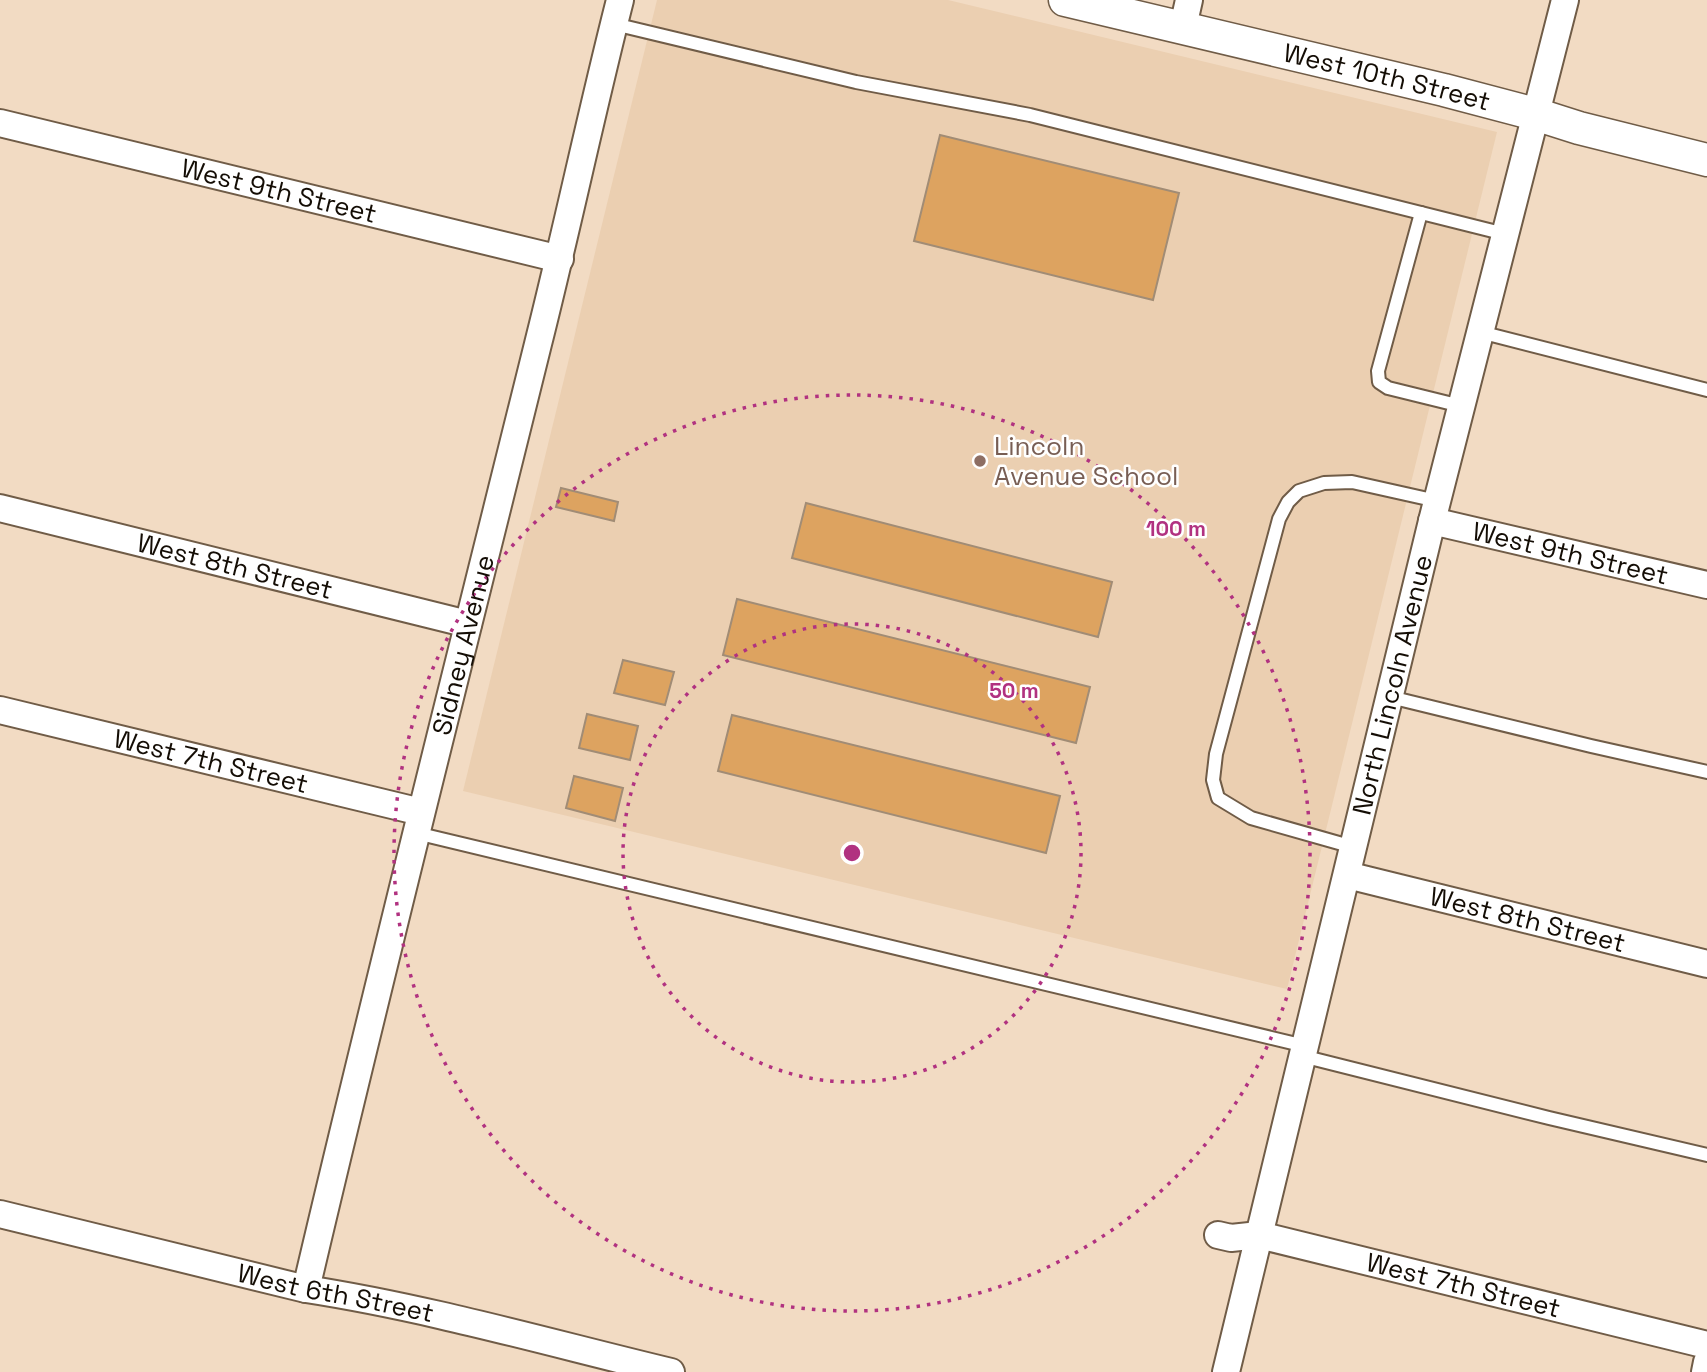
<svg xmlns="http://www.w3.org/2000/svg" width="1707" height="1372" font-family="'Space Grotesk',sans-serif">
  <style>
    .built { fill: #ebcfb1 }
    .building { fill: #dda360; stroke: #a18c75; stroke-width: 2 }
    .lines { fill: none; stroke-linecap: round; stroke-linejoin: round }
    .service-casing { stroke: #705c47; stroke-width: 16 }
    .minor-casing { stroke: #705c47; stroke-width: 30 }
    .tertiary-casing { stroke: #705c47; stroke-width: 35 }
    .service { stroke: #fff; stroke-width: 12 }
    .minor { stroke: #fff; stroke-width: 26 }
    .tertiary { stroke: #fff; stroke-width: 32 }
    .ring { fill: none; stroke: #b13280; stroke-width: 3.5; stroke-dasharray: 3.5 7 }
    .education-dot { fill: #8d6e63; stroke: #fff; stroke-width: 2.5 }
    .labels { text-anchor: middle; stroke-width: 5; stroke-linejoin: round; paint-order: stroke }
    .street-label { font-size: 26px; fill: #140d05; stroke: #fff }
    .education-label { font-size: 26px; fill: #785e54; stroke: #fff; text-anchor: start }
    .centre { fill: #b13280; stroke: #fff; stroke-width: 3.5 }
    .ring-label { font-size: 21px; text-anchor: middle; font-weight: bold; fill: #b13280; stroke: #fff; stroke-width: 5; stroke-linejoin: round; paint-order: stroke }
  </style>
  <rect width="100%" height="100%" fill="#f2dbc3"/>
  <path class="built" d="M 657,0 L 948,0 L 1497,132 L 1287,989 L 463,791 Z"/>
  <g class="building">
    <path d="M 940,135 L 1179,193 L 1153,300 L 914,241 Z"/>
    <path d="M 561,488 L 618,502 L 614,521 L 556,507 Z"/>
    <path d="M 806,503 L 1112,582 L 1098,637 L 792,558 Z"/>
    <path d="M 737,599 L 1090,687 L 1076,743 L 723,655 Z"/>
    <path d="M 623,660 L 674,672 L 665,705 L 614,693 Z"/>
    <path d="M 587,714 L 638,726 L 630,760 L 579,748 Z"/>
    <path d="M 732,715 L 1060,796 L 1046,853 L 718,771 Z"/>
    <path d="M 574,776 L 623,788 L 615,821 L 566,808 Z"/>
  </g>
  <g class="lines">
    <g class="service-casing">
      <g id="service">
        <path d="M 614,24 L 856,82 L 1030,115 L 1505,234"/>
        <path d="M 1421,213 L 1378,371 L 1379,382 L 1388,388 L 1461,406"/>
        <path d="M 1480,332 L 1707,390"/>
        <path d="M 1390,697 L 1591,746 L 1707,772"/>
        <path d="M 416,833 L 1305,1046"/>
        <path d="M 1353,847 L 1251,818 L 1218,798 L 1213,780 L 1216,754 L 1279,519 L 1288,502 L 1299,491 L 1324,483 L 1352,482 L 1437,501"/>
        <path d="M 1302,1056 L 1549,1118 L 1707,1155"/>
      </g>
    </g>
    <g class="minor-casing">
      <g id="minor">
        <path d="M 1183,27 L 1189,0"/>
        <path id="s1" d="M 0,123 L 560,259"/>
        <path id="s2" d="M 0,508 L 468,624"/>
        <path id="s3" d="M 1432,521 L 1707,585"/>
        <path id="s4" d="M 0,710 L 421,812"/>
        <path id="s5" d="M 1347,875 L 1707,964"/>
        <path id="s6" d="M 0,1214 L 306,1289 C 429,1308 550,1343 671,1372"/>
        <path id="s7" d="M 1218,1235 L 1231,1238 L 1259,1235 L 1707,1345"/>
        <path id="s8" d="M 306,1289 C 380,973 460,659 538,344 C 567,229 591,114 620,0"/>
        <path id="s9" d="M 1226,1372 L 1432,521 L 1565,0"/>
        <path d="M 1705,1372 L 1707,1362"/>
      </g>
    </g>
    <g class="tertiary-casing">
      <g id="tertiary">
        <path id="s10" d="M 1065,0 L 1444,90 L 1535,114 L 1579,128 L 1707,160"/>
      </g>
    </g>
    <use href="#service" class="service"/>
    <use href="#minor" class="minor"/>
    <use href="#tertiary" class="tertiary"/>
  </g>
  <g class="ring">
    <circle cx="852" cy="853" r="229"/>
    <circle cx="852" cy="853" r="458"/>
  </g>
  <circle class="education-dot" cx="980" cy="461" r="7"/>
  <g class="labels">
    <g class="street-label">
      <text dy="9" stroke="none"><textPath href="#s10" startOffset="331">West 10th Street</textPath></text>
      <text dy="9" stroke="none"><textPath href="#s1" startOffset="287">West 9th Street</textPath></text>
      <text dy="9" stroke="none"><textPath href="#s3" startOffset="142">West 9th Street</textPath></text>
      <text dy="9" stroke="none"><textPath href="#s2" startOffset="242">West 8th Street</textPath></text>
      <text dy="9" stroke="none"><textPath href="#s8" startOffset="663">Sidney Avenue</textPath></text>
      <text dy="9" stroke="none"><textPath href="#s9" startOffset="707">North Lincoln Avenue</textPath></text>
      <text dy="9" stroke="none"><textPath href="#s4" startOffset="217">West 7th Street</textPath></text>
      <text dy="9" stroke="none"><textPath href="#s5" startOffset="186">West 8th Street</textPath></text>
      <text dy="9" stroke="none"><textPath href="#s7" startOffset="252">West 7th Street</textPath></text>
      <text dy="9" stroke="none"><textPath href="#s6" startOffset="345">West 6th Street</textPath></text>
    </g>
    <g class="education-label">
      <text x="994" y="455">Lincoln<tspan x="994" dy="30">Avenue School</tspan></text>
    </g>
  </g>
  <circle cx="852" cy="853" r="10" class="centre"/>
  <g class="ring-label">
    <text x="1176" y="536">100 m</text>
    <text x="1014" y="698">50 m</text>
  </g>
</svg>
